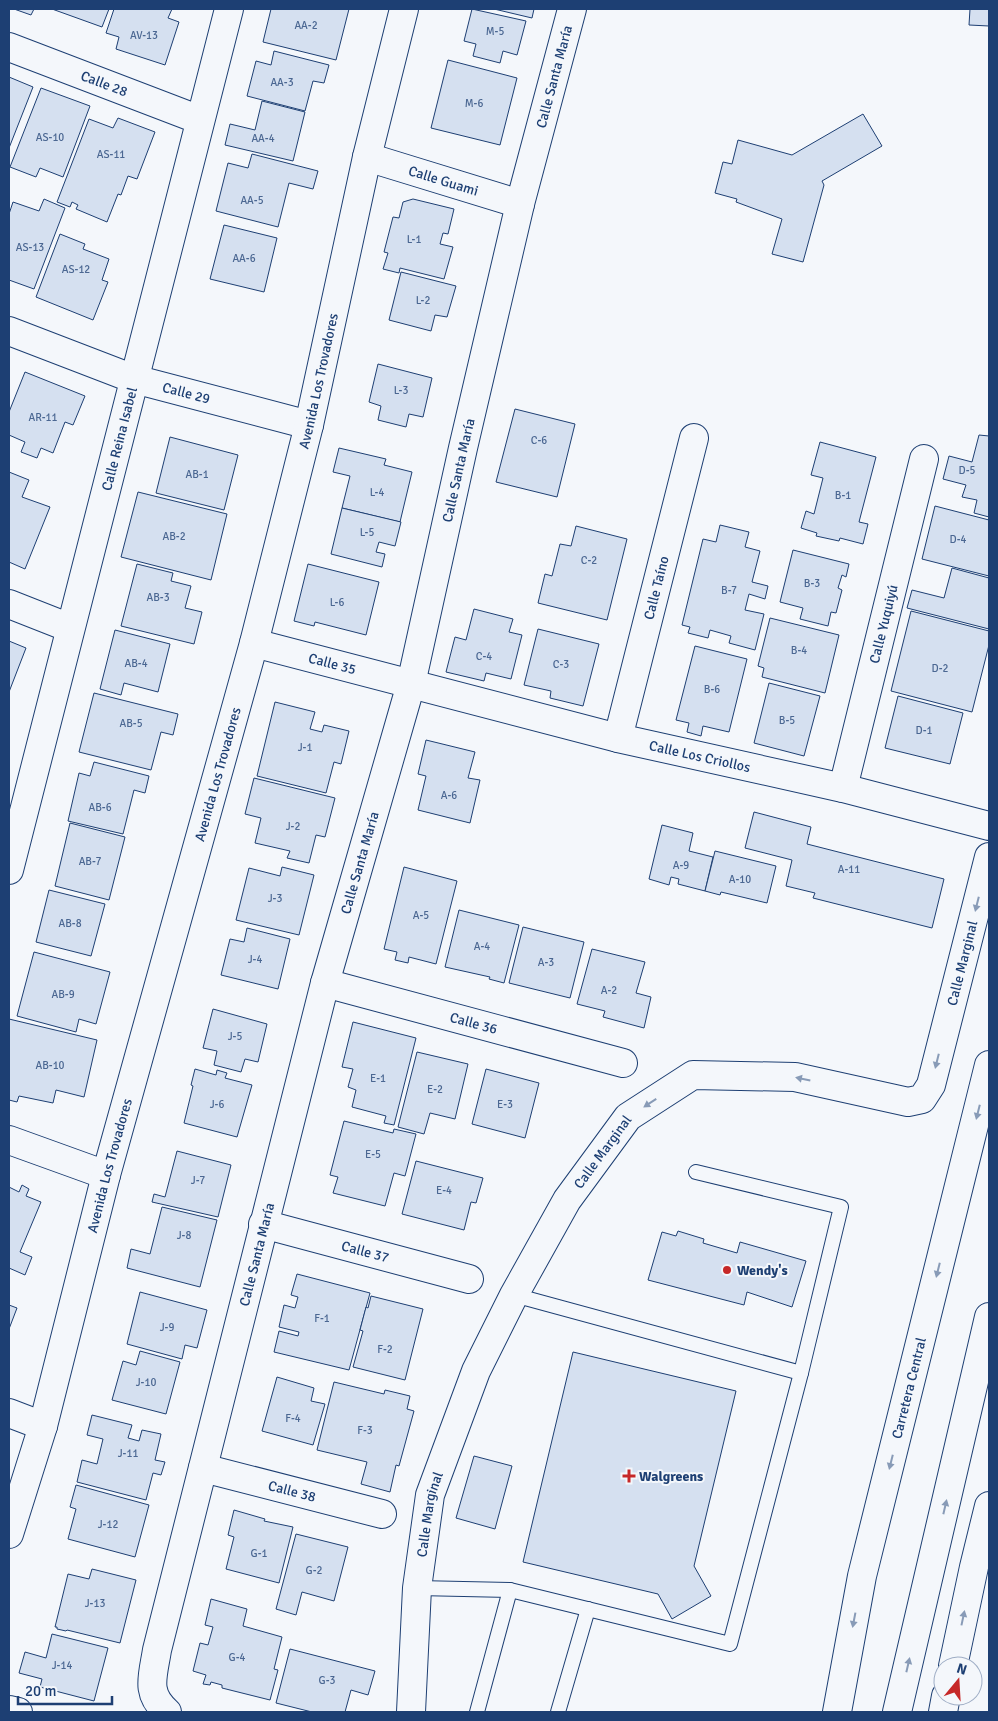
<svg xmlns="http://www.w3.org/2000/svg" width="998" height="1721" font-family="Signika,sans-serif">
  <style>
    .building { fill: #d5e0f0; stroke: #1d3f73 }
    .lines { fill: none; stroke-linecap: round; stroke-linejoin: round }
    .lane-casing { stroke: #1d3f73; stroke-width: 16 }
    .street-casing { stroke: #1d3f73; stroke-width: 30 }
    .primary-casing { stroke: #1d3f73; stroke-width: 30 }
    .lane { stroke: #f4f7fb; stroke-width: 14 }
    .street { stroke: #f4f7fb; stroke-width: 28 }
    .primary { stroke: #f4f7fb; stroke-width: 28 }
    .oneway { fill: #889bb7 }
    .poi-dot { fill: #c62828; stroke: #f4f7fb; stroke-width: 2 }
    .labels { text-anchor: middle; stroke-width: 4; stroke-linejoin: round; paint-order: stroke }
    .number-label { font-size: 11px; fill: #4b6792 }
    .street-label { font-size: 14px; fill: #1d3f73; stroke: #f4f7fb }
    .poi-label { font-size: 14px; font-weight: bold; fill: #1d3f73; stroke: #f4f7fb; text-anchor: start }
  </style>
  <rect width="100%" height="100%" fill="#f4f7fb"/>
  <g class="building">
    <path d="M 14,9 L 34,9 L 31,15 Z"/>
    <path d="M 52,9 L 109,9 L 102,27 Z"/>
    <path d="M 114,9 L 172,9 L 168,18 L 179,22 L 165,65 L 116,49 L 119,37 L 106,33 Z"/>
    <path d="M 271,9 L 349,9 L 336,60 L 263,42 Z"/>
    <path d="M 472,9 L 526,21 L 517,55 L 503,51 L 500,63 L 473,56 L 476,44 L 464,41 Z"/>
    <path d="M 494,9 L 534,9 L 532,18 Z"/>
    <path d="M 970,9 L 989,9 L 989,26 L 969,25 Z"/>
    <path d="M 274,51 L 329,65 L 324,83 L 313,81 L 305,111 L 247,96 L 256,61 L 271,65 Z"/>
    <path d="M 448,60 L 517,78 L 500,145 L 431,128 Z"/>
    <path d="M 9,77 L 33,87 L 9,148 Z"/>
    <path d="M 41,88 L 90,106 L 63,177 L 40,168 L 36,177 L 10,167 Z"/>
    <path d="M 262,101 L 305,112 L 293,161 L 225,145 L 230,124 L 255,130 Z"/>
    <path d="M 863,114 L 882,146 L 822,181 L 824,185 L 803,262 L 772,254 L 782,219 L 736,202 L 737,199 L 715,193 L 723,162 L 732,164 L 738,140 L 792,155 Z"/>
    <path d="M 118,118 L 155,132 L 137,179 L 128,176 L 121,195 L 118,194 L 107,222 L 76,209 L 78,205 L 72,202 L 70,207 L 57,202 L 89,119 L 113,128 Z"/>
    <path d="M 252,154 L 318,171 L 313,189 L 289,183 L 278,227 L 216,211 L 228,163 L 248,168 Z"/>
    <path d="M 44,199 L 65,208 L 34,289 L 9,280 L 9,214 L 13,202 L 39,211 Z"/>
    <path d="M 413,199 L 454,209 L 448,234 L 443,233 L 440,244 L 453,247 L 444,279 L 400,268 L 399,273 L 383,269 L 388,253 L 384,252 L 393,217 L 399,218 L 403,202 Z"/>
    <path d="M 224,225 L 277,238 L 264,292 L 210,279 Z"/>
    <path d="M 60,234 L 85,244 L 83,249 L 109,259 L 102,280 L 108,282 L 93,320 L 36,297 Z"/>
    <path d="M 401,272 L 456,286 L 447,317 L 435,315 L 431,331 L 389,320 Z"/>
    <path d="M 378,364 L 432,378 L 423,417 L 409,414 L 406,427 L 378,420 L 381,406 L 369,402 Z"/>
    <path d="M 25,372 L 85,396 L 73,425 L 65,422 L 53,453 L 41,448 L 37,458 L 21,452 L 25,442 L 9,435 L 9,412 Z"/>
    <path d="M 515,409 L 575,424 L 557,497 L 496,482 Z"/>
    <path d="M 979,435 L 989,436 L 989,517 L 974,513 L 977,500 L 962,497 L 966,485 L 943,479 L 949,456 L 972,462 Z"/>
    <path d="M 170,437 L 238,455 L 224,510 L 156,493 Z"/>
    <path d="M 820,442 L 876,457 L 859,522 L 868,524 L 863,544 L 840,538 L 839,541 L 816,536 L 817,533 L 801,528 L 806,511 L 814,514 L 823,478 L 811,475 Z"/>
    <path d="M 339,448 L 386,459 L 384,465 L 412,472 L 400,522 L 342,508 L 350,476 L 333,472 Z"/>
    <path d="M 9,472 L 29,480 L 22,497 L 50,507 L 25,569 L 9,562 Z"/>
    <path d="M 138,492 L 227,514 L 211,580 L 121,557 Z"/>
    <path d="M 935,506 L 989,520 L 989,576 L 922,559 Z"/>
    <path d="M 342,508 L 401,522 L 395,546 L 379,542 L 376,552 L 385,554 L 382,567 L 331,554 Z"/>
    <path d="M 720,525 L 749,532 L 745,547 L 760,551 L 752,582 L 768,586 L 765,599 L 749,594 L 745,610 L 764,614 L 755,650 L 729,643 L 731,636 L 710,630 L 708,638 L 688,633 L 690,627 L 682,625 L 703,539 L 716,542 Z"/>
    <path d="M 576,526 L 627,539 L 607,620 L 538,603 L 545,574 L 552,576 L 560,544 L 571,546 Z"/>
    <path d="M 793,550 L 849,564 L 846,577 L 842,575 L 838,588 L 842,590 L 836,613 L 831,612 L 828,626 L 800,619 L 803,608 L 780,602 Z"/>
    <path d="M 137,564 L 173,573 L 171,581 L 191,586 L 185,608 L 202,612 L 194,644 L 121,626 Z"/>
    <path d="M 308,564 L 379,582 L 366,635 L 315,622 L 314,626 L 294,621 Z"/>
    <path d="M 952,568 L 989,578 L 989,629 L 907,608 L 912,590 L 944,598 Z"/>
    <path d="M 474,609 L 513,619 L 509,632 L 522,635 L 511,679 L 486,673 L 484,681 L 446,672 L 455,637 L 466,640 Z"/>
    <path d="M 911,611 L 989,631 L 989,645 L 972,712 L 891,691 Z"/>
    <path d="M 770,618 L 839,635 L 825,693 L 762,677 L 764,668 L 758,666 Z"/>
    <path d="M 538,629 L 599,644 L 583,706 L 550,698 L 551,691 L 524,685 Z"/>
    <path d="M 115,630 L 170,644 L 158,692 L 124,683 L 121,695 L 100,689 Z"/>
    <path d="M 9,641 L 26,648 L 9,692 Z"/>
    <path d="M 695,646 L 747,659 L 729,732 L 703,726 L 701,736 L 687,732 L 689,723 L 676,720 Z"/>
    <path d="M 769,683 L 820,696 L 804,756 L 754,743 Z"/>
    <path d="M 94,693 L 178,714 L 173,735 L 161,732 L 151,770 L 79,752 Z"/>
    <path d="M 898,696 L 963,713 L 950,764 L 885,748 Z"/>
    <path d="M 275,702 L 315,712 L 310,729 L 322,732 L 324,725 L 349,731 L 341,764 L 334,762 L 326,793 L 257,776 Z"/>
    <path d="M 426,740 L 475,752 L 468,778 L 480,780 L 470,823 L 418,810 L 426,776 L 418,774 Z"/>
    <path d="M 94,762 L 149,776 L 145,793 L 134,790 L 123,834 L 68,821 L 79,773 L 90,776 Z"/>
    <path d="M 254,778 L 335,798 L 325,837 L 316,835 L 309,863 L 287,858 L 290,851 L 255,843 L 261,818 L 245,814 Z"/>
    <path d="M 754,812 L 811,827 L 807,844 L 944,879 L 932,928 L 813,898 L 815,893 L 786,886 L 792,860 L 745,848 Z"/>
    <path d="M 70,823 L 125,837 L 109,900 L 55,886 Z"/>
    <path d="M 662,825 L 693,833 L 689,851 L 713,857 L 705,891 L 678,884 L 679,879 L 671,877 L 669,885 L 649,879 Z"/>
    <path d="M 715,851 L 776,866 L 767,903 L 721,892 L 720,895 L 705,891 Z"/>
    <path d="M 282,867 L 314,875 L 299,935 L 236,920 L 249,868 L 280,876 Z"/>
    <path d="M 404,867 L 457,881 L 436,964 L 409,957 L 408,963 L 395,960 L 397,952 L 384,949 Z"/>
    <path d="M 49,890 L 105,904 L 91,956 L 36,942 Z"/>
    <path d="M 459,910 L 519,925 L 504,983 L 489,979 L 490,977 L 445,967 Z"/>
    <path d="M 523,927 L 584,942 L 570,998 L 509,983 Z"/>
    <path d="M 247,928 L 290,939 L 278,989 L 221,975 L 230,939 L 244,942 Z"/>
    <path d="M 592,949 L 645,962 L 636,993 L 651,997 L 644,1028 L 603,1017 L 605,1011 L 577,1004 Z"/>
    <path d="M 34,952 L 110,972 L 96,1024 L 79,1019 L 76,1032 L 17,1016 Z"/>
    <path d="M 213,1009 L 267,1024 L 258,1062 L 245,1059 L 241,1072 L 214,1065 L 217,1051 L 203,1048 Z"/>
    <path d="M 9,1019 L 97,1040 L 84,1097 L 56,1090 L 53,1103 L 19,1096 L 17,1102 L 9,1100 Z"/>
    <path d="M 353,1022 L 416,1038 L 394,1125 L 384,1123 L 386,1116 L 352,1107 L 356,1090 L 348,1087 L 353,1069 L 342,1067 Z"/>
    <path d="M 417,1052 L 468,1064 L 455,1119 L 430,1113 L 424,1134 L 398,1127 Z"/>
    <path d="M 195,1069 L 216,1075 L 217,1070 L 227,1073 L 225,1078 L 252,1085 L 237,1137 L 184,1123 L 193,1086 L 191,1085 Z"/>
    <path d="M 486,1069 L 539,1083 L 525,1138 L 472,1124 Z"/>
    <path d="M 344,1121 L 393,1133 L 394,1129 L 416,1134 L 405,1176 L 394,1173 L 385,1206 L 333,1193 L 338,1177 L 330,1175 Z"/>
    <path d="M 177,1151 L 231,1165 L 218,1217 L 152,1202 L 154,1194 L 165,1197 Z"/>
    <path d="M 416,1161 L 483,1178 L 476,1203 L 471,1202 L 464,1230 L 402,1214 Z"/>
    <path d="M 22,1185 L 29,1189 L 26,1196 L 41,1202 L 20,1252 L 32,1257 L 25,1275 L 9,1268 L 9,1187 L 19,1192 Z"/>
    <path d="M 162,1207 L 217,1220 L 200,1287 L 127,1268 L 131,1249 L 150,1254 Z"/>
    <path d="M 678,1231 L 704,1239 L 703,1243 L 737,1253 L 740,1242 L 806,1261 L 792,1307 L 747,1292 L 744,1305 L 648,1280 L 662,1232 L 676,1236 Z"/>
    <path d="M 297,1274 L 370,1293 L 349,1370 L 274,1352 L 279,1331 L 298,1336 L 299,1332 L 279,1327 L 284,1305 L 295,1308 L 298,1297 L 291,1295 Z"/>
    <path d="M 140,1292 L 207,1310 L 197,1348 L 185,1345 L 182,1359 L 127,1344 Z"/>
    <path d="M 371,1296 L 423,1309 L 405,1380 L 353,1367 L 363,1331 L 360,1330 L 366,1307 L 368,1308 Z"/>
    <path d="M 9,1305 L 17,1308 L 9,1329 Z"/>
    <path d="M 140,1351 L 180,1362 L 166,1414 L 112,1400 L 123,1361 L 136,1365 Z"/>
    <path d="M 573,1352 L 736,1391 L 694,1566 L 711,1596 L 672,1619 L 658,1594 L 523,1562 Z"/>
    <path d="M 277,1377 L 314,1388 L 311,1401 L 325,1404 L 313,1445 L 262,1431 Z"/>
    <path d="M 334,1382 L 384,1394 L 385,1390 L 410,1396 L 407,1409 L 414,1411 L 399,1466 L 396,1465 L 390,1492 L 361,1484 L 367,1462 L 317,1450 Z"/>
    <path d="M 92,1415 L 132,1425 L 128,1438 L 139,1441 L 142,1430 L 161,1434 L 155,1460 L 165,1462 L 161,1475 L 153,1473 L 146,1500 L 77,1482 L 82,1460 L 97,1464 L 103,1439 L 87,1435 Z"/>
    <path d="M 474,1456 L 512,1466 L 495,1529 L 456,1518 Z"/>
    <path d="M 76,1485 L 149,1505 L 135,1557 L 68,1539 L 76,1509 L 70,1507 Z"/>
    <path d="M 234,1510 L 265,1519 L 264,1521 L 293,1527 L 279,1583 L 226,1569 L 234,1537 L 228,1535 Z"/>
    <path d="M 296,1534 L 348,1547 L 334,1601 L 302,1592 L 296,1615 L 276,1609 Z"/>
    <path d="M 92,1569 L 136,1580 L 120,1643 L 67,1630 L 66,1631 L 57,1629 L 57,1627 L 55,1627 L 68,1574 L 89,1579 Z"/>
    <path d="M 211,1599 L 247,1609 L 243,1626 L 282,1637 L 274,1669 L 278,1670 L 270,1700 L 222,1688 L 222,1685 L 211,1682 L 210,1685 L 203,1684 L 206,1675 L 193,1671 L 200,1643 L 208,1645 L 213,1627 L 205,1625 Z"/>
    <path d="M 52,1634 L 108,1648 L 94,1701 L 40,1687 L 42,1679 L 19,1673 L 25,1652 L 46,1658 Z"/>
    <path d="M 290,1649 L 375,1671 L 368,1695 L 351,1690 L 345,1712 L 312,1712 L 276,1703 Z"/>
  </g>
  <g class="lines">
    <g class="lane-casing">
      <g id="lane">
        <path d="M 696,1172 L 841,1207 L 801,1373"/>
        <path d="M 417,1588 L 510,1590 L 730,1644 L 801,1373 L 514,1295"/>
        <path d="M 477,1712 L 510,1590"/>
        <path d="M 558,1712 L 588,1609"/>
      </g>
    </g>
    <g class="street-casing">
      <g id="street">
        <path id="s1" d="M 9,47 L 200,120"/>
        <path id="s2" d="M 367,157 L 520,204"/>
        <path id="s3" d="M 9,331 L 134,379 L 309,425"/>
        <path d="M 9,604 L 70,628"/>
        <path id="s4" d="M 254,643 L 618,738 L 843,788 L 989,826"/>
        <path id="s5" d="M 618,738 L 694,438"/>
        <path id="s6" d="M 843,788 L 924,459"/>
        <path id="s7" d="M 9,870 L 229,9"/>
        <path id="s8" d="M 325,983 L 623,1063"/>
        <path d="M 9,1140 L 106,1175"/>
        <path id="s9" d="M 263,1224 L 469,1279"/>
        <path d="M 9,1413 L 43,1426"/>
        <path id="s10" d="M 203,1468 L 382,1514"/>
        <path id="s11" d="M 9,1534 L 43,1426 L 106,1175 L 254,643 L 309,425 L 367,157 L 404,9"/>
        <path d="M 953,1666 L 974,1567 L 989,1506"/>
        <path d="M 9,1710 L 18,1712"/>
        <path id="s12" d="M 167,1712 C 145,1693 153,1676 157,1650 L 325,983 L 411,684 L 463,448 L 520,204 L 572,9"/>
        <path id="s13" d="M 411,1712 L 417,1588 L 430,1495 L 476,1371 L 514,1295 L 567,1200 L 628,1117 L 693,1075 L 795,1077 L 908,1102 L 922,1099 L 931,1085 L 989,857"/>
        <path d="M 943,1712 L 946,1696"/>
      </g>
    </g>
    <g class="primary-casing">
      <g id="primary">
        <path id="s14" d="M 837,1712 L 862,1576 L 989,1065"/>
        <path d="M 897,1712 L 989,1317"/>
      </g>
    </g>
    <use href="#lane" class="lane"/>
    <use href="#street" class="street"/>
    <use href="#primary" class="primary"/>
  </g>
  <defs><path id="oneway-solid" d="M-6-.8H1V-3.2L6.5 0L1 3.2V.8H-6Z" transform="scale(1.25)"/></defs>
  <g class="oneway">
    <use href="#oneway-solid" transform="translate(977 904) rotate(104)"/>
    <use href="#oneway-solid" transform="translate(937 1061) rotate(104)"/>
    <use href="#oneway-solid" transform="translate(803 1079) rotate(-168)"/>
    <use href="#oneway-solid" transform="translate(650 1103) rotate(147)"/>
    <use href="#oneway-solid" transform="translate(978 1112) rotate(104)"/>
    <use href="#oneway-solid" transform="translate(938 1270) rotate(104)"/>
    <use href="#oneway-solid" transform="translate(891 1462) rotate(104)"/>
    <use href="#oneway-solid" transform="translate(945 1507) rotate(-77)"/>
    <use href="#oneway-solid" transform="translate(963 1618) rotate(-78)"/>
    <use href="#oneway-solid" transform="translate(854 1620) rotate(101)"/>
    <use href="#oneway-solid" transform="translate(908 1665) rotate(-77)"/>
  </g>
  <g class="poi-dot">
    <circle cx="727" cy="1270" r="5"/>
    <path d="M626.5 1468.5h5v5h5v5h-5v5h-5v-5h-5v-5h5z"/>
  </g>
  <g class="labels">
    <g class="number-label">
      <text x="306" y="29">AA-2</text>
      <text x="495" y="35">M-5</text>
      <text x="144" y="39">AV-13</text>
      <text x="282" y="86">AA-3</text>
      <text x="474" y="107">M-6</text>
      <text x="50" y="141">AS-10</text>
      <text x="263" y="142">AA-4</text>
      <text x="111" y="158">AS-11</text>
      <text x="252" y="204">AA-5</text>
      <text x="414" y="243">L-1</text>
      <text x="30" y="251">AS-13</text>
      <text x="244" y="262">AA-6</text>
      <text x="76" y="273">AS-12</text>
      <text x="423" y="304">L-2</text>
      <text x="401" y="394">L-3</text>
      <text x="43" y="421">AR-11</text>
      <text x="539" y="444">C-6</text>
      <text x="967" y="474">D-5</text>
      <text x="197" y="478">AB-1</text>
      <text x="377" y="496">L-4</text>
      <text x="843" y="499">B-1</text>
      <text x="367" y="536">L-5</text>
      <text x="174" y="540">AB-2</text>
      <text x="958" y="543">D-4</text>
      <text x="589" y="564">C-2</text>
      <text x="812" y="587">B-3</text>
      <text x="729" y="594">B-7</text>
      <text x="158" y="601">AB-3</text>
      <text x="337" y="606">L-6</text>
      <text x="799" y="654">B-4</text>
      <text x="484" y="660">C-4</text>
      <text x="136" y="667">AB-4</text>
      <text x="561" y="668">C-3</text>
      <text x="940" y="672">D-2</text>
      <text x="712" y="693">B-6</text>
      <text x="787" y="724">B-5</text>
      <text x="131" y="727">AB-5</text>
      <text x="924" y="734">D-1</text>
      <text x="305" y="751">J-1</text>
      <text x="449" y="799">A-6</text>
      <text x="100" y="811">AB-6</text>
      <text x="293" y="830">J-2</text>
      <text x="90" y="865">AB-7</text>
      <text x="681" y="869">A-9</text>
      <text x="849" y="873">A-11</text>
      <text x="740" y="883">A-10</text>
      <text x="275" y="902">J-3</text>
      <text x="421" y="919">A-5</text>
      <text x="70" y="927">AB-8</text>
      <text x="482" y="950">A-4</text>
      <text x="255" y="963">J-4</text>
      <text x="546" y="966">A-3</text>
      <text x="609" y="994">A-2</text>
      <text x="63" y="998">AB-9</text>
      <text x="235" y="1040">J-5</text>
      <text x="50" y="1069">AB-10</text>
      <text x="378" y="1082">E-1</text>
      <text x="435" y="1093">E-2</text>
      <text x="217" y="1108">J-6</text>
      <text x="505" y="1108">E-3</text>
      <text x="373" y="1158">E-5</text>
      <text x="198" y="1184">J-7</text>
      <text x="444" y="1194">E-4</text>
      <text x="184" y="1239">J-8</text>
      <text x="322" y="1322">F-1</text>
      <text x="167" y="1331">J-9</text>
      <text x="385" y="1353">F-2</text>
      <text x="146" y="1386">J-10</text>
      <text x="293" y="1422">F-4</text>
      <text x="365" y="1434">F-3</text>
      <text x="128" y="1457">J-11</text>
      <text x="108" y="1528">J-12</text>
      <text x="259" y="1557">G-1</text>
      <text x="314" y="1574">G-2</text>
      <text x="95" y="1607">J-13</text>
      <text x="237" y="1661">G-4</text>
      <text x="62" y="1669">J-14</text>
      <text x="327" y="1684">G-3</text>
    </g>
    <g class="street-label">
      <text dy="5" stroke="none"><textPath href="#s12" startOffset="1690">Calle Santa María</textPath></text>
      <text dy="5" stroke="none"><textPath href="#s1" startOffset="102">Calle 28</textPath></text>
      <text dy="5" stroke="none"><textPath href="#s2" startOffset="80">Calle Guami</textPath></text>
      <text dy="5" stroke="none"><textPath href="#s11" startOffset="1194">Avenida Los Trovadores</textPath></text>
      <text dy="5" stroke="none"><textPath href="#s3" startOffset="188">Calle 29</textPath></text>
      <text dy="5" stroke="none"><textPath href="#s7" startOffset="445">Calle Reina Isabel</textPath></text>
      <text dy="5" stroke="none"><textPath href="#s12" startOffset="1285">Calle Santa María</textPath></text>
      <text dy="5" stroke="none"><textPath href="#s5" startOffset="155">Calle Taíno</textPath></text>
      <text dy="5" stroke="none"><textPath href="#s6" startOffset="169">Calle Yuquiyú</textPath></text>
      <text dy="5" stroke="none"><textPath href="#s4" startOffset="81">Calle 35</textPath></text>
      <text dy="5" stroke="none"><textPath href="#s4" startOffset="460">Calle Los Criollos</textPath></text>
      <text dy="5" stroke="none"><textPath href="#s11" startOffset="788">Avenida Los Trovadores</textPath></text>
      <text dy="5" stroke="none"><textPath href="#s12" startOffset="880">Calle Santa María</textPath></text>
      <text dy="5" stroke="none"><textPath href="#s13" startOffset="1099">Calle Marginal</textPath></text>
      <text dy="5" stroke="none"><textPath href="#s8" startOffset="154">Calle 36</textPath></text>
      <text dy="5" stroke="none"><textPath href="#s13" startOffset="604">Calle Marginal</textPath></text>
      <text dy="5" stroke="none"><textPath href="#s11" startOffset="382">Avenida Los Trovadores</textPath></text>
      <text dy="5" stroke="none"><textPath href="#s9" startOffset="106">Calle 37</textPath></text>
      <text dy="5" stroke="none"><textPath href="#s12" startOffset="475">Calle Santa María</textPath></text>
      <text dy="5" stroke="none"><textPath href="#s14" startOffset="332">Carretera Central</textPath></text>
      <text dy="5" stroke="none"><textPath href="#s10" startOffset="92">Calle 38</textPath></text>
      <text dy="5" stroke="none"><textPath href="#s13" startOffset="199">Calle Marginal</textPath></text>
    </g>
    <g class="poi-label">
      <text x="737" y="1275">Wendy's</text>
      <text x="639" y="1481">Walgreens</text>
    </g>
  </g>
  <rect width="998" height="1721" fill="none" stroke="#1d3f73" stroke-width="20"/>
  <g transform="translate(958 1681) rotate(18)"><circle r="24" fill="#f4f7fb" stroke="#9eadc5"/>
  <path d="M0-4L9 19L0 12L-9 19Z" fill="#c62828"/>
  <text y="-8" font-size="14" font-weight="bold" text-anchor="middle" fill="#1d3f73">N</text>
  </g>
  <path d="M18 1696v8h94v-8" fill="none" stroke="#1d3f73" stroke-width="2.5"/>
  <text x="25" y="1696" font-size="15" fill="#1d3f73" stroke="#f4f7fb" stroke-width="4" paint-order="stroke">20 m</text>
</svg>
